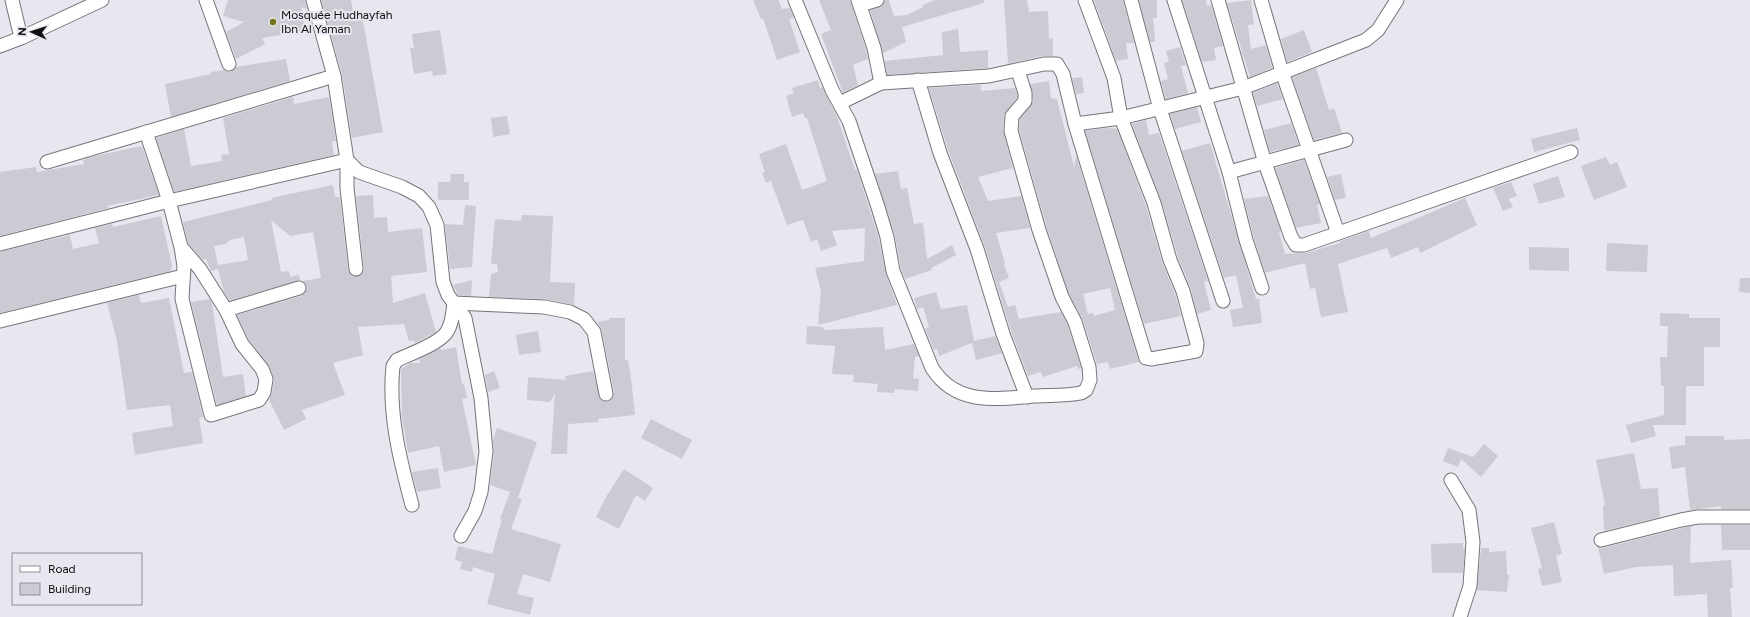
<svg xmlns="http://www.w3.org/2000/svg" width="1750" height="617" font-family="Figtree,sans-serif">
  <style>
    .building { fill: #cccad2; fill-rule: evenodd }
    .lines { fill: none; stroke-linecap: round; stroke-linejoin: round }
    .street-casing { stroke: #76747b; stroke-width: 15 }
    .street { stroke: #fff; stroke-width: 13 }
    .poi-dot { fill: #74751a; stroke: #e8e6ee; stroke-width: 1.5 }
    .labels { text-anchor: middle; stroke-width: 4; stroke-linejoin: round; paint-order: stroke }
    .poi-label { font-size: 12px; fill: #0f0e11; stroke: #e8e6ee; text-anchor: start }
  </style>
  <rect width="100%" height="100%" fill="#e8e6ee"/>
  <g class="building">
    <path d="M 228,0 L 305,0 L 307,9 L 301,7 L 305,31 L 262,38 L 265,44 L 236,59 L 226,32 L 244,22 L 223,16 Z"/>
    <path d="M 321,0 L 351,0 L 353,12 L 361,10 L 383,132 L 352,138 L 342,74 Z"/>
    <path d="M 753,0 L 778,0 L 782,9 L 790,8 L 794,18 L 789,19 L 800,52 L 777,60 L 763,18 L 761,19 Z"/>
    <path d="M 819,0 L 850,0 L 866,50 L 868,59 L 853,65 L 858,85 L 843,93 L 821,34 L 831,30 Z"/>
    <path d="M 885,0 L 889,0 L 894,16 L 907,15 L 923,7 L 922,5 L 935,0 L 984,0 L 984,3 L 902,27 L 906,42 L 883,53 L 870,10 L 882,6 Z"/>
    <path d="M 1004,0 L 1027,0 L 1029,12 L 1048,11 L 1049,39 L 1053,38 L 1053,56 L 1042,56 L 1008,64 Z"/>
    <path d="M 1094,0 L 1123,0 L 1134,43 L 1126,43 L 1128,59 L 1116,61 Z"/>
    <path d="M 1139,0 L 1157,0 L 1157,18 L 1153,18 L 1155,42 L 1150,42 Z"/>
    <path d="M 1182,0 L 1206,0 L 1207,6 L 1211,5 L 1223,46 L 1214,48 L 1216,60 L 1202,62 Z"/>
    <path d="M 1251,0 L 1254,24 L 1248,25 L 1251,49 L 1266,45 L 1272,68 L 1250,77 L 1227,3 Z"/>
    <path d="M 958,29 L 960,52 L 988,50 L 988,68 L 887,75 L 885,61 L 943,55 L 942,32 Z"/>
    <path d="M 440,30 L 447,74 L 433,76 L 432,71 L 414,74 L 410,48 L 414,48 L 412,34 Z"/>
    <path d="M 1304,30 L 1312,52 L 1287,62 L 1281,39 Z"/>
    <path d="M 1180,47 L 1186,65 L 1181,66 L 1188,93 L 1166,99 L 1161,81 L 1168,79 L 1164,63 L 1169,62 L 1166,51 Z"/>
    <path d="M 286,59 L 290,81 L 171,117 L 165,84 L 211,74 L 211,72 L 223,70 L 231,72 L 236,67 Z"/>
    <path d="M 1316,68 L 1329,110 L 1334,108 L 1342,133 L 1314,140 L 1292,77 Z"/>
    <path d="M 1082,77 L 1084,93 L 1076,94 L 1072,78 Z"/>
    <path d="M 818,80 L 820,88 L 822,87 L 837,116 L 855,170 L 857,170 L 879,239 L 886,274 L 897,305 L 818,325 L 821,292 L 815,268 L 864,261 L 865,228 L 832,231 L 837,245 L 821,251 L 817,239 L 811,242 L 803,220 L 787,225 L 771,181 L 766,183 L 762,173 L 765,172 L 759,154 L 786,144 L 802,190 L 827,181 L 807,118 L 805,118 L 803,113 L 792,117 L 786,96 L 794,93 L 792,88 Z"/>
    <path d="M 1049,81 L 1051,98 L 1057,99 L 1074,167 L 1076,155 L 1139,362 L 1110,369 L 1108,362 L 1097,364 L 1083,320 L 1069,294 L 1047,228 L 1019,130 L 1020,119 L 1033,102 L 1030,84 ZM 1110,288 L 1115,310 L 1094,316 L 1093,313 L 1088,314 L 1083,294 Z"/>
    <path d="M 1277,83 L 1283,99 L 1257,106 L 1253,93 Z"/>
    <path d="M 981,85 L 981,91 L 1015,88 L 1017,94 L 1017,98 L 1004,115 L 1003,130 L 1013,168 L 978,177 L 988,201 L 1021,196 L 1030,228 L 996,233 L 1005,263 L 1004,264 L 1009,278 L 999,282 L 1008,307 L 1015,305 L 1019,319 L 1061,312 L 1068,325 L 1081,368 L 1077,369 L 1077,366 L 1043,377 L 1041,372 L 1028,376 L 1011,331 L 985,247 L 948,150 L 929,88 Z"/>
    <path d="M 293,97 L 294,104 L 329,97 L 336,141 L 332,141 L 334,155 L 174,192 L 156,138 L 184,129 L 191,166 L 222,161 L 221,155 L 229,154 L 223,118 Z"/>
    <path d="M 1197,107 L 1201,122 L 1175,129 L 1170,114 Z"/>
    <path d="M 507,116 L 510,134 L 493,137 L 491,118 Z"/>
    <path d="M 1146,120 L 1149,135 L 1159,133 L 1208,281 L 1204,282 L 1211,310 L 1197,314 L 1191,289 L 1178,257 L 1161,200 L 1132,124 Z"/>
    <path d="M 1291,123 L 1299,145 L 1270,152 L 1264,130 Z"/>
    <path d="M 1106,128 L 1117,129 L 1146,206 L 1162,262 L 1175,294 L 1181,316 L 1144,324 L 1085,131 Z"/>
    <path d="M 1577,128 L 1580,140 L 1534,152 L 1531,139 Z"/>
    <path d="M 1210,143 L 1256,299 L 1259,299 L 1262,323 L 1233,327 L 1230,310 L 1243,308 L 1236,275 L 1224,278 L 1182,151 Z"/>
    <path d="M 142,146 L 159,195 L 107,206 L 108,208 L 0,236 L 0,172 L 36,167 L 37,172 L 84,164 L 83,160 L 90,157 Z"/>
    <path d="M 1606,157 L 1610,165 L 1617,162 L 1627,187 L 1594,200 L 1581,166 Z"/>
    <path d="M 1304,160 L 1320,204 L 1317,205 L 1321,223 L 1296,228 L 1275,168 Z"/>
    <path d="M 898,171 L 901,189 L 907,188 L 914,224 L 923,223 L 927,259 L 952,245 L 956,255 L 931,268 L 932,270 L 905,279 L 901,269 L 895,235 L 875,174 Z"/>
    <path d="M 451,174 L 464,174 L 464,182 L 469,182 L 469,200 L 438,200 L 438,182 L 450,182 Z"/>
    <path d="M 1341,174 L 1346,198 L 1335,200 L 1327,177 Z"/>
    <path d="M 1558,176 L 1565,197 L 1539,204 L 1533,184 Z"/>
    <path d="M 1511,182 L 1517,196 L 1509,199 L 1513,207 L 1503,211 L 1493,188 Z"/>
    <path d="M 333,185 L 335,197 L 340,197 L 348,270 L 352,276 L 360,276 L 364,269 L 356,196 L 373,195 L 374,218 L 387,217 L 388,232 L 422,228 L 427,272 L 391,276 L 393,303 L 425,293 L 436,332 L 415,343 L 414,340 L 409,341 L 404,324 L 358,327 L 363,355 L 333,363 L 345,395 L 302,410 L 306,419 L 284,430 L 269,400 L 272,393 L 274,380 L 269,366 L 249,340 L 237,315 L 301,296 L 307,289 L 306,285 L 302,281 L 321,278 L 313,232 L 290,236 L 271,220 L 281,272 L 289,271 L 290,277 L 299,275 L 300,280 L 230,301 L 224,292 L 218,269 L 211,271 L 206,259 L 202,259 L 188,243 L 183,222 L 272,200 L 271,198 ZM 244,237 L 248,260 L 218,265 L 214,246 L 226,244 L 230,240 Z"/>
    <path d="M 1268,196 L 1281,231 L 1279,232 L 1285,254 L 1306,253 L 1340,243 L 1340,241 L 1369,231 L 1371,238 L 1465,198 L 1477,225 L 1420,253 L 1418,247 L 1391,258 L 1387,248 L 1338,264 L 1348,312 L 1321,317 L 1315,288 L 1310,289 L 1305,263 L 1265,273 L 1254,238 L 1244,199 Z"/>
    <path d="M 465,205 L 476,206 L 472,267 L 450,269 L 445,224 L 463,225 Z"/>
    <path d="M 522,215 L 553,216 L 550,282 L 575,283 L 574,305 L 544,299 L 489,297 L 491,274 L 498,272 L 497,264 L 491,264 L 495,219 L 521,221 Z"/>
    <path d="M 161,216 L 172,266 L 171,271 L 0,313 L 0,252 L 70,235 L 73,249 L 99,243 L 95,228 L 112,224 L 113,227 Z"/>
    <path d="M 1607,243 L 1648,245 L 1647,272 L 1606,271 Z"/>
    <path d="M 1529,247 L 1569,248 L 1569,271 L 1529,270 Z"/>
    <path d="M 1740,278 L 1750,278 L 1750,293 L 1739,292 Z"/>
    <path d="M 472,280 L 471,296 L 458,295 L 453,285 Z"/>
    <path d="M 936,292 L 941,309 L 967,305 L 974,341 L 995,336 L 1002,353 L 976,360 L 972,343 L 939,356 L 937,349 L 934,350 L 925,329 L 929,327 L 923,307 L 917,309 L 914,298 Z"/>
    <path d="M 139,295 L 141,303 L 169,298 L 184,373 L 192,372 L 203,417 L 199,418 L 203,443 L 135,455 L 132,433 L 173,426 L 170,405 L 127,410 L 117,341 L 107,303 Z"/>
    <path d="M 210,299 L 212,303 L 223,377 L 243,374 L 246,396 L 217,405 L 191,302 Z"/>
    <path d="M 1660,313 L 1689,314 L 1689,318 L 1720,318 L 1720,347 L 1704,347 L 1704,386 L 1686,386 L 1686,425 L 1653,425 L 1656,436 L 1631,443 L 1626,425 L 1664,415 L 1664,386 L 1661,386 L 1660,357 L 1667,357 L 1668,326 L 1660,326 Z"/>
    <path d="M 609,318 L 625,318 L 625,360 L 628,360 L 629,369 L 630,369 L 635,415 L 598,419 L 599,422 L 568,424 L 567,454 L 551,454 L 555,393 L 550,402 L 527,400 L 528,377 L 566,380 L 565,376 L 593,371 L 600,399 L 604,402 L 611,400 L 614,392 L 602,330 L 597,322 L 609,320 Z"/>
    <path d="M 807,326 L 823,327 L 824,330 L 883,327 L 885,350 L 914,344 L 919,356 L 915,357 L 913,378 L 919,379 L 918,391 L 895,389 L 894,393 L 877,392 L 878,384 L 853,382 L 854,375 L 832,374 L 835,346 L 806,344 Z"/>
    <path d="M 538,331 L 541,352 L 519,355 L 516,335 Z"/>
    <path d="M 456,347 L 462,384 L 464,384 L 467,398 L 462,399 L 476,465 L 444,472 L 439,446 L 408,453 L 402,418 L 401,369 L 410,363 L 420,363 L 419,359 L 440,348 L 441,350 Z"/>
    <path d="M 494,371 L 500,388 L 488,392 L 485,375 Z"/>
    <path d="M 651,419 L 692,440 L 682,459 L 641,438 Z"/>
    <path d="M 497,428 L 537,442 L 518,498 L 522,499 L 511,529 L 561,544 L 550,582 L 523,574 L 517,594 L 534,598 L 530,615 L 487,604 L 495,574 L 473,567 L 472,572 L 460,569 L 462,562 L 455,560 L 458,546 L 492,554 L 502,519 L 500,519 L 510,492 L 490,485 L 494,452 L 493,440 Z"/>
    <path d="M 1685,436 L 1724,436 L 1724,440 L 1750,439 L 1750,509 L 1721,509 L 1721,506 L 1690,510 L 1685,467 L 1672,469 L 1669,447 L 1685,445 Z"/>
    <path d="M 1484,444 L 1498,456 L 1481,477 L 1461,459 L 1458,467 L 1443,461 L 1448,448 L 1473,457 Z"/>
    <path d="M 1634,453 L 1641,489 L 1658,488 L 1660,517 L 1604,531 L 1603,505 L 1605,505 L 1596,460 Z"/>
    <path d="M 438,468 L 441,488 L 417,492 L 412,472 Z"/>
    <path d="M 624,469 L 653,488 L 645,501 L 636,495 L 619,529 L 596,517 L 606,497 Z"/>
    <path d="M 1554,522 L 1562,554 L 1556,555 L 1562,582 L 1542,586 L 1538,569 L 1542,568 L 1531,528 Z"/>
    <path d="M 1721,525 L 1750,525 L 1750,550 L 1722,550 Z"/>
    <path d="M 1691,526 L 1690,563 L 1731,560 L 1733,588 L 1730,588 L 1732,617 L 1708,617 L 1707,594 L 1674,596 L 1673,565 L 1636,567 L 1604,574 L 1598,547 L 1603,548 Z"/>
    <path d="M 1463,543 L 1463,548 L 1465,548 L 1463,573 L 1432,573 L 1431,544 Z"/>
    <path d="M 1481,548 L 1489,548 L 1489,552 L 1506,551 L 1507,575 L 1509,575 L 1507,592 L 1477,590 Z"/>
  </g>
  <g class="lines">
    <g class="street-casing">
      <g id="street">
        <path d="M 12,0 L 21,38"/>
        <path d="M 206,0 L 229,64"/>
        <path d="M 795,0 L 832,90 L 849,121 L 878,207 L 887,237 L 893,271 L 932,368 C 956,406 996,399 1035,396 C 1050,395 1066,396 1081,393 L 1086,390 L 1090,380 L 1089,367 L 1075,322 L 1062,297 L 1039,230 L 1011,131 L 1012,116 L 1025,101 L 1025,93 L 1018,71"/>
        <path d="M 858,0 L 874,48 L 881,83"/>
        <path d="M 1131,0 L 1160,109 L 1223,301"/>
        <path d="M 1174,0 L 1229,172 L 1246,240 L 1262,288"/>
        <path d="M 1218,0 L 1265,163 L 1291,237 L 1296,245 L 1304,245 L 1571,152"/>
        <path d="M 1261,0 L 1282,72 L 1338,233"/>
        <path d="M 860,5 L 877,0"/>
        <path d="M 0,46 L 21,38 L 102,0"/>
        <path d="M 918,80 L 940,153 L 977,249 L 1003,334 L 1027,397"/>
        <path d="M 840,103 L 881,83 L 989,76 L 1044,64 L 1057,64 L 1063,74 L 1075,124 L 1146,358 L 1151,359 L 1196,351 L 1197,343 L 1183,291 L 1170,260 L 1154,203 L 1121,118 L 1114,78 L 1085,0"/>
        <path d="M 1075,124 L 1121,118 L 1243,88 L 1366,40 L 1378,30 L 1397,0"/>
        <path d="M 146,132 L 169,201 L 181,247 L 184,266 L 182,299 L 211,415 L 259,400 L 264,392 L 266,379 L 262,369 L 242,344 L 226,310 L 200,269 L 181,247"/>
        <path d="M 347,160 L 359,172 L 402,187 L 419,196 L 429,207 L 437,225 L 443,282 L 448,295 L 465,318 L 481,398 L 486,451 L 481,492 L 475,511 L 461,536"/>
        <path d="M 347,160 L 347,188 L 356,269"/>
        <path d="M 47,162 L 334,76"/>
        <path d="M 1229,172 L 1346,140"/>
        <path d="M 0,244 L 169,201 L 347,160 L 334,76 L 313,0"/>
        <path d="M 226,310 L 299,288"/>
        <path d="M 0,321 L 183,276"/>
        <path d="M 1451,480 L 1469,510 L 1473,542 L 1470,586 L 1460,617"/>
        <path d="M 412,505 C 400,460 388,414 393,366 L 397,360 C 410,354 438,344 446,333 C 452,325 453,313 454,303 L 544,307 L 570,312 L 584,319 L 594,332 L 606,394"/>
        <path d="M 1601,540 L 1681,520 L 1698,517 L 1750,517"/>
      </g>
    </g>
    <use href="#street" class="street"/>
  </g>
  <circle class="poi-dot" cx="273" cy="22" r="4"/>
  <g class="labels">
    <g class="poi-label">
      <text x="281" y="19">Mosquée Hudhayfah<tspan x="281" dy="14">Ibn Al Yaman</tspan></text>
    </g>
  </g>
  <rect x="12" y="553" width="130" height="52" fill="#e8e6ee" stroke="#919096"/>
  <rect x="20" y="566" width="20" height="6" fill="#ffffff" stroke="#919096"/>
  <text x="48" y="573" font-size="12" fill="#0f0e11">Road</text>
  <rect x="20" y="583" width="20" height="12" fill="#cccad2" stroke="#919096"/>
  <text x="48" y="593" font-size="12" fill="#0f0e11">Building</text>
  <g transform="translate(32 32) rotate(273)" stroke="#e8e6ee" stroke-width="3" paint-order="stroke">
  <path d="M0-3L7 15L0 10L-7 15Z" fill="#0f0e11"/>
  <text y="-6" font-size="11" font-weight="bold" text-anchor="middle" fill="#0f0e11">N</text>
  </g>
</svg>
